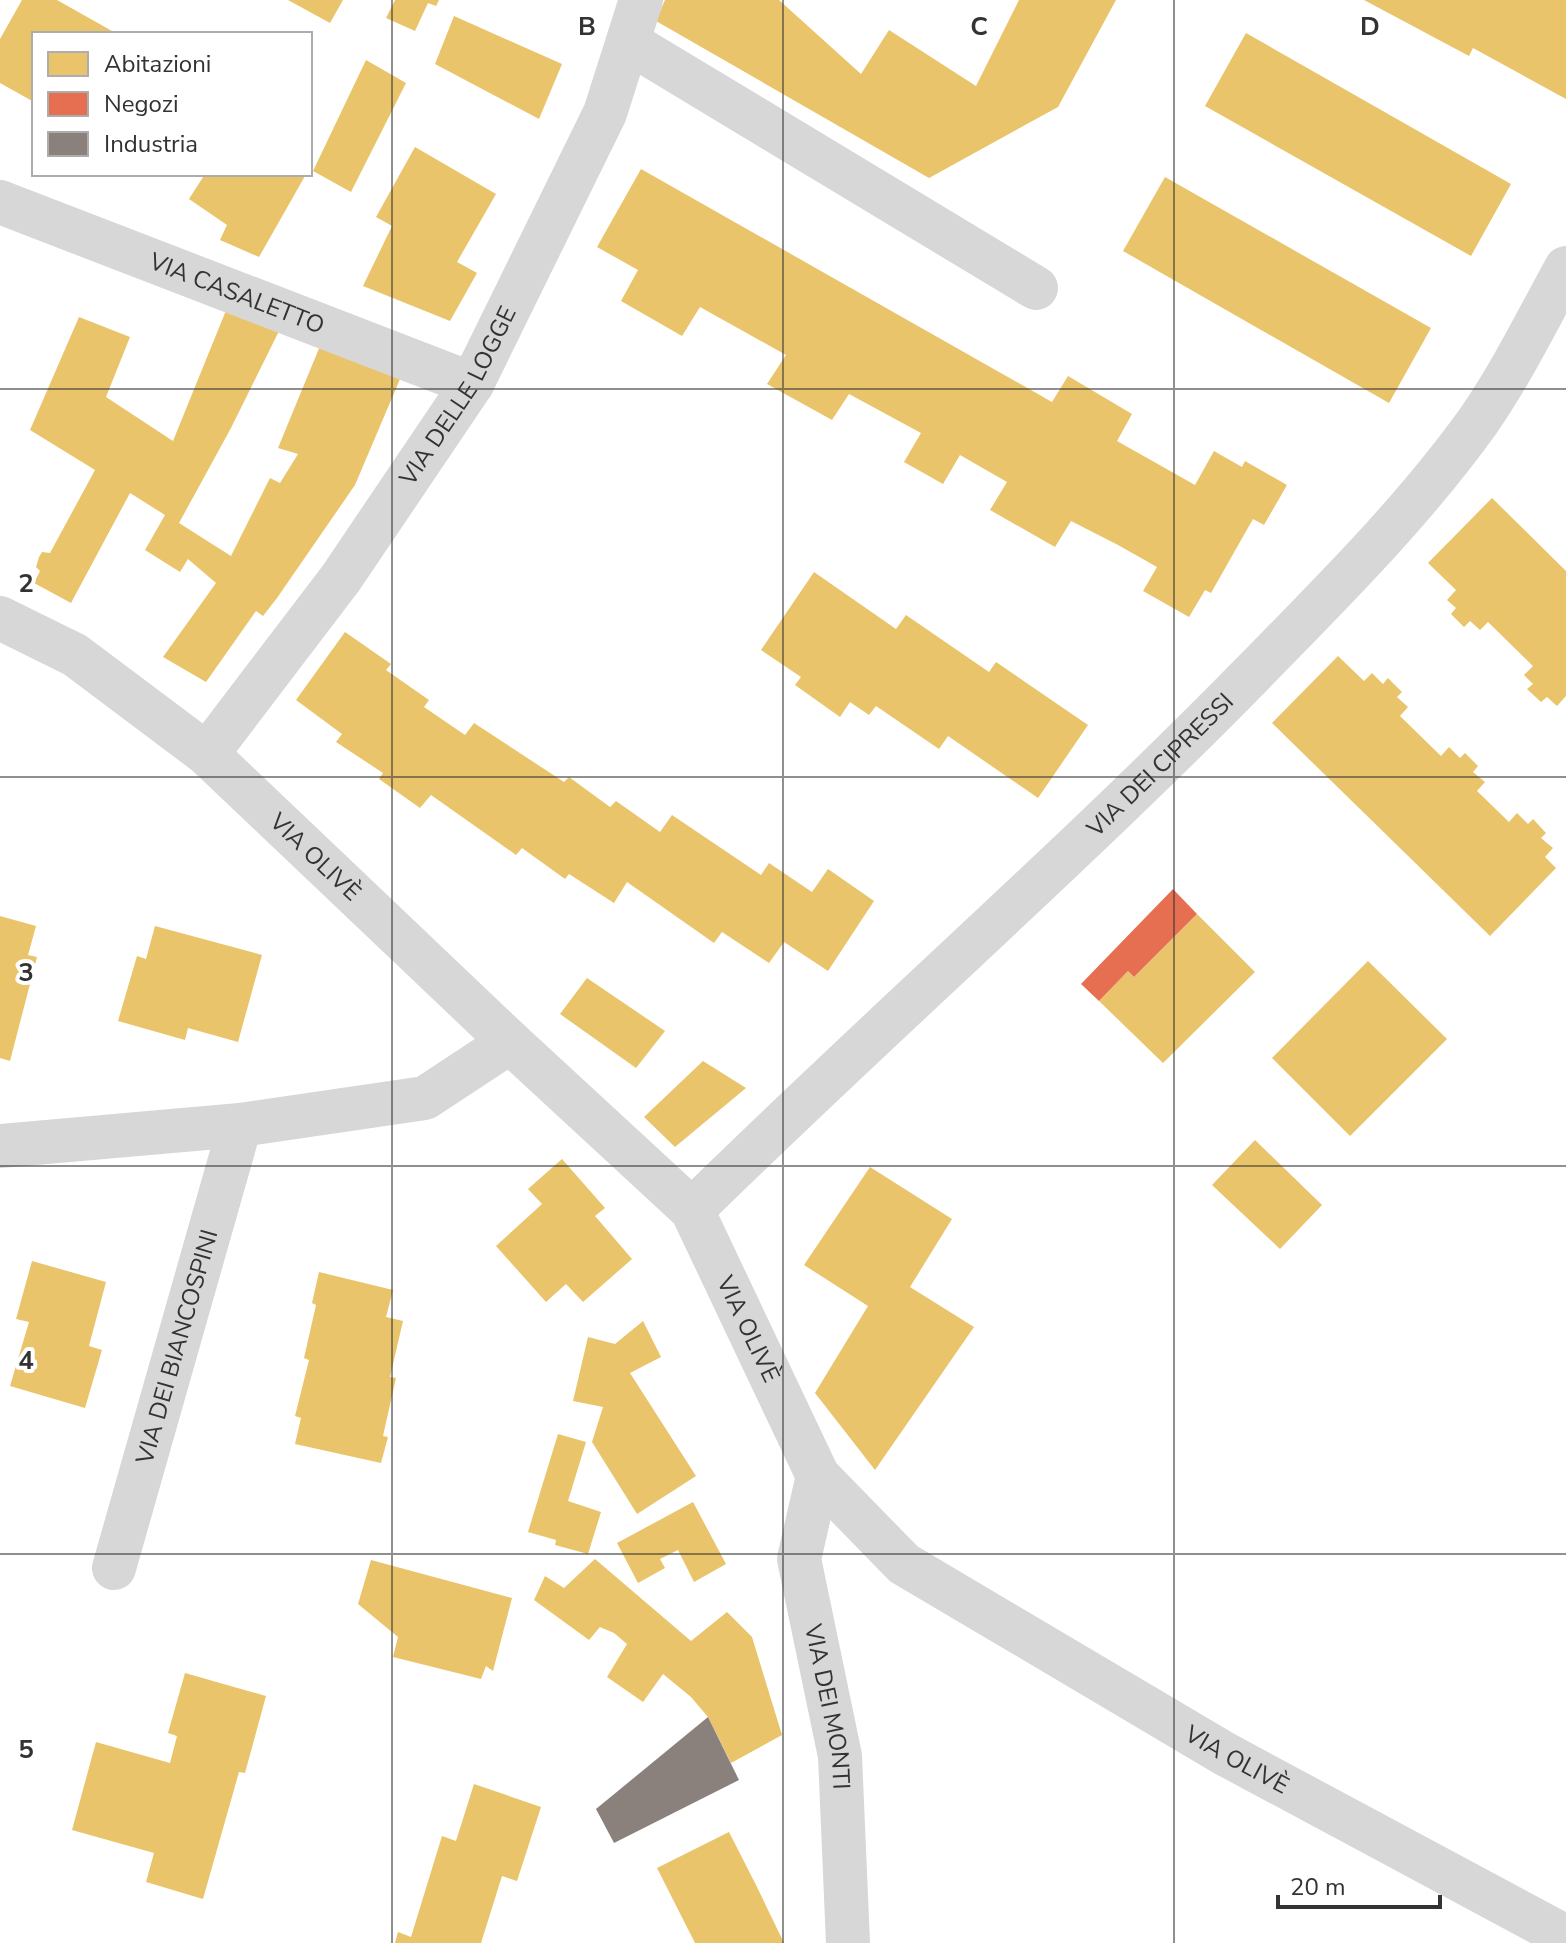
<svg xmlns="http://www.w3.org/2000/svg" width="1566" height="1943" font-family="'Nunito Sans',sans-serif">
  <style>
    .homes { fill: #e9c46a }
    .shops { fill: #e76f51 }
    .industry { fill: #8a817c }
    .lines { fill: none; stroke-linecap: round; stroke-linejoin: round }
    .minor { stroke: #d7d7d7; stroke-width: 44 }
    .grid { fill: none; stroke: #333; stroke-width: 2; stroke-opacity: 0.55 }
    .labels { text-anchor: middle; stroke-width: 8; stroke-linejoin: round; paint-order: stroke }
    .street-label { font-size: 24px; fill: #333; stroke: #fff }
    .grid-label { font-size: 26px; text-anchor: middle; font-weight: bold; fill: #333; stroke: #fff; stroke-width: 8; stroke-linejoin: round; paint-order: stroke }
  </style>
  <rect width="100%" height="100%" fill="#fff"/>
  <g class="homes">
    <path d="M 22,0 L 57,0 L 112,31 L 110,34 L 34,34 L 34,102 L 0,83 L 0,39 Z"/>
    <path d="M 288,0 L 343,0 L 330,23 Z"/>
    <path d="M 395,0 L 439,0 L 436,6 L 428,3 L 415,31 L 386,18 Z"/>
    <path d="M 665,0 L 779,0 L 861,74 L 889,30 L 976,86 L 1019,0 L 1116,0 L 1058,107 L 929,178 L 656,21 Z"/>
    <path d="M 1364,0 L 1566,0 L 1566,99 L 1473,48 L 1469,56 Z"/>
    <path d="M 454,16 L 562,64 L 539,119 L 435,64 Z"/>
    <path d="M 1246,33 L 1511,184 L 1471,256 L 1205,106 Z"/>
    <path d="M 366,60 L 406,83 L 351,192 L 313,171 Z"/>
    <path d="M 415,147 L 496,194 L 457,262 L 477,273 L 450,321 L 363,286 L 392,226 L 376,217 Z"/>
    <path d="M 641,169 L 1052,402 L 1068,376 L 1132,414 L 1117,441 L 1195,485 L 1214,451 L 1242,467 L 1245,461 L 1287,485 L 1264,525 L 1253,519 L 1211,593 L 1205,590 L 1189,617 L 1143,591 L 1157,567 L 1118,545 L 1071,521 L 1055,547 L 990,510 L 1007,482 L 960,455 L 943,484 L 904,462 L 921,433 L 849,394 L 832,420 L 767,384 L 786,355 L 700,307 L 682,336 L 621,301 L 638,270 L 597,247 Z"/>
    <path d="M 205,174 L 302,174 L 305,176 L 259,257 L 220,240 L 227,225 L 189,199 Z"/>
    <path d="M 1165,177 L 1431,328 L 1389,403 L 1123,251 Z"/>
    <path d="M 227,308 L 280,329 L 231,428 L 179,523 L 231,556 L 270,478 L 280,483 L 298,454 L 278,448 L 320,346 L 400,379 L 355,485 L 277,598 L 263,616 L 256,611 L 206,682 L 163,657 L 216,583 L 188,559 L 180,572 L 145,550 L 165,515 L 130,493 L 71,603 L 34,583 L 40,571 L 36,567 L 39,557 L 42,552 L 50,553 L 95,470 L 30,430 L 79,317 L 130,337 L 106,397 L 173,441 Z"/>
    <path d="M 1492,498 L 1566,571 L 1566,696 L 1557,706 L 1547,697 L 1541,702 L 1527,689 L 1533,684 L 1524,675 L 1533,666 L 1488,622 L 1480,630 L 1470,621 L 1464,627 L 1451,614 L 1456,608 L 1447,600 L 1456,590 L 1428,563 Z"/>
    <path d="M 814,572 L 896,629 L 906,615 L 989,672 L 996,662 L 1088,725 L 1038,798 L 948,736 L 939,749 L 876,706 L 869,715 L 850,702 L 840,717 L 795,685 L 801,677 L 761,650 Z"/>
    <path d="M 345,632 L 391,664 L 386,670 L 429,700 L 424,707 L 465,735 L 474,723 L 564,782 L 569,777 L 610,807 L 616,801 L 660,832 L 672,815 L 761,875 L 769,863 L 812,892 L 828,869 L 874,901 L 828,971 L 784,942 L 769,963 L 722,932 L 714,943 L 627,882 L 614,903 L 569,874 L 565,879 L 522,848 L 516,855 L 431,795 L 420,808 L 379,779 L 383,773 L 336,742 L 342,734 L 296,700 Z"/>
    <path d="M 1338,656 L 1364,681 L 1372,673 L 1383,684 L 1388,678 L 1402,692 L 1397,697 L 1408,707 L 1400,716 L 1441,756 L 1449,747 L 1460,758 L 1465,753 L 1478,766 L 1473,772 L 1485,782 L 1477,791 L 1509,822 L 1517,813 L 1528,824 L 1533,819 L 1546,833 L 1541,838 L 1553,848 L 1545,857 L 1556,868 L 1490,936 L 1272,723 Z"/>
    <path d="M 1197,914 L 1255,972 L 1163,1063 L 1099,1001 L 1128,971 L 1134,977 Z"/>
    <path d="M 0,916 L 36,926 L 28,955 L 37,957 L 10,1061 L 0,1058 Z"/>
    <path d="M 155,926 L 262,955 L 238,1042 L 188,1028 L 185,1040 L 118,1021 L 137,956 L 146,959 Z"/>
    <path d="M 1368,961 L 1447,1039 L 1350,1136 L 1272,1058 Z"/>
    <path d="M 587,978 L 665,1031 L 636,1068 L 560,1014 Z"/>
    <path d="M 703,1061 L 746,1088 L 675,1147 L 644,1117 Z"/>
    <path d="M 1255,1140 L 1322,1205 L 1280,1249 L 1212,1185 Z"/>
    <path d="M 562,1159 L 605,1208 L 595,1216 L 632,1259 L 583,1302 L 566,1284 L 546,1302 L 496,1246 L 542,1204 L 528,1189 Z"/>
    <path d="M 870,1167 L 952,1219 L 910,1287 L 974,1327 L 875,1470 L 815,1393 L 868,1306 L 804,1265 Z"/>
    <path d="M 32,1261 L 106,1282 L 89,1346 L 102,1350 L 85,1408 L 10,1386 L 29,1322 L 16,1319 Z"/>
    <path d="M 319,1272 L 393,1290 L 386,1317 L 403,1321 L 390,1377 L 396,1378 L 383,1436 L 388,1437 L 381,1463 L 295,1444 L 301,1418 L 295,1416 L 309,1360 L 304,1358 L 316,1305 L 312,1303 Z"/>
    <path d="M 643,1321 L 661,1357 L 630,1373 L 696,1476 L 637,1514 L 592,1442 L 603,1407 L 573,1401 L 588,1337 L 615,1344 Z"/>
    <path d="M 558,1434 L 586,1442 L 568,1501 L 601,1512 L 588,1554 L 555,1545 L 556,1540 L 528,1532 Z"/>
    <path d="M 693,1502 L 726,1564 L 694,1582 L 678,1550 L 660,1559 L 665,1568 L 638,1583 L 617,1543 Z"/>
    <path d="M 595,1559 L 691,1641 L 727,1612 L 752,1637 L 782,1735 L 731,1763 L 708,1717 L 691,1697 L 663,1674 L 643,1702 L 607,1677 L 627,1644 L 614,1633 L 600,1627 L 589,1640 L 534,1600 L 545,1576 L 564,1588 Z"/>
    <path d="M 371,1560 L 512,1598 L 493,1671 L 486,1666 L 481,1679 L 393,1657 L 398,1637 L 358,1604 Z"/>
    <path d="M 185,1673 L 266,1696 L 245,1773 L 239,1772 L 203,1899 L 146,1882 L 154,1853 L 72,1830 L 96,1742 L 170,1763 L 177,1736 L 168,1733 Z"/>
    <path d="M 474,1784 L 541,1807 L 517,1881 L 502,1876 L 481,1943 L 395,1943 L 398,1932 L 411,1937 L 442,1836 L 456,1841 Z"/>
    <path d="M 729,1832 L 756,1885 L 784,1943 L 695,1943 L 657,1868 Z"/>
  </g>
  <path class="shops" d="M 1173,889 L 1197,914 L 1134,977 L 1128,971 L 1099,1001 L 1081,984 Z"/>
  <path class="industry" d="M 708,1717 L 739,1780 L 614,1843 L 596,1809 Z"/>
  <g class="lines">
    <g class="minor">
      <path d="M 628,42 L 1036,288"/>
      <path id="s1" d="M 0,202 L 472,384"/>
      <path id="s2" d="M 0,618 L 75,655 L 207,754 L 510,1042 L 692,1210 L 818,1476 L 904,1564 L 1225,1754 L 1566,1937"/>
      <path id="s3" d="M 207,754 L 341,578 L 472,384 L 605,113 L 641,0"/>
      <path d="M 0,1146 L 240,1125 L 425,1098 L 510,1042"/>
      <path id="s4" d="M 692,1210 C 877,1028 1073,857 1254,672 C 1332,592 1414,511 1479,420 C 1512,372 1538,319 1566,268"/>
      <path id="s5" d="M 818,1476 L 799,1559 L 840,1756 L 848,1943"/>
      <path id="s6" d="M 114,1568 L 240,1125"/>
    </g>
  </g>
  <path class="grid" d="M 392,0 L 392,1943M 783,0 L 783,1943M 1174,0 L 1174,1943M 0,389 L 1566,389M 0,777 L 1566,777M 0,1166 L 1566,1166M 0,1554 L 1566,1554"/>
  <g class="labels">
    <g class="street-label">
      <text dy="8" stroke="none"><textPath href="#s1" startOffset="254">VIA CASALETTO</textPath></text>
      <text dy="8" stroke="none"><textPath href="#s3" startOffset="438">VIA DELLE LOGGE</textPath></text>
      <text dy="8" stroke="none"><textPath href="#s4" startOffset="646">VIA DEI CIPRESSI</textPath></text>
      <text dy="8" stroke="none"><textPath href="#s2" startOffset="398">VIA OLIVÈ</textPath></text>
      <text dy="8" stroke="none"><textPath href="#s2" startOffset="1046">VIA OLIVÈ</textPath></text>
      <text dy="8" stroke="none"><textPath href="#s6" startOffset="230">VIA DEI BIANCOSPINI</textPath></text>
      <text dy="8" stroke="none"><textPath href="#s5" startOffset="236">VIA DEI MONTI</textPath></text>
      <text dy="8" stroke="none"><textPath href="#s2" startOffset="1718">VIA OLIVÈ</textPath></text>
    </g>
  </g>
  <g class="grid-label">
    <text x="587" y="35">B</text>
    <text x="979" y="35">C</text>
    <text x="1370" y="35">D</text>
    <text x="26" y="592">2</text>
    <text x="26" y="981">3</text>
    <text x="26" y="1369">4</text>
    <text x="26" y="1758">5</text>
  </g>
  <rect x="32" y="32" width="280" height="144" fill="#ffffff" stroke="#adadad" stroke-width="2"/>
  <rect x="48" y="52" width="40" height="24" fill="#e9c46a" stroke="#adadad" stroke-width="2"/>
  <text x="104" y="72" font-size="24" fill="#333333">Abitazioni</text>
  <rect x="48" y="92" width="40" height="24" fill="#e76f51" stroke="#adadad" stroke-width="2"/>
  <text x="104" y="112" font-size="24" fill="#333333">Negozi</text>
  <rect x="48" y="132" width="40" height="24" fill="#8a817c" stroke="#adadad" stroke-width="2"/>
  <text x="104" y="152" font-size="24" fill="#333333">Industria</text>
  <path d="M1278 1895v12h162v-12" fill="none" stroke="#333333" stroke-width="4"/>
  <text x="1290" y="1895" font-size="24" fill="#333333" stroke="#ffffff" stroke-width="6" paint-order="stroke">20 m</text>
</svg>
